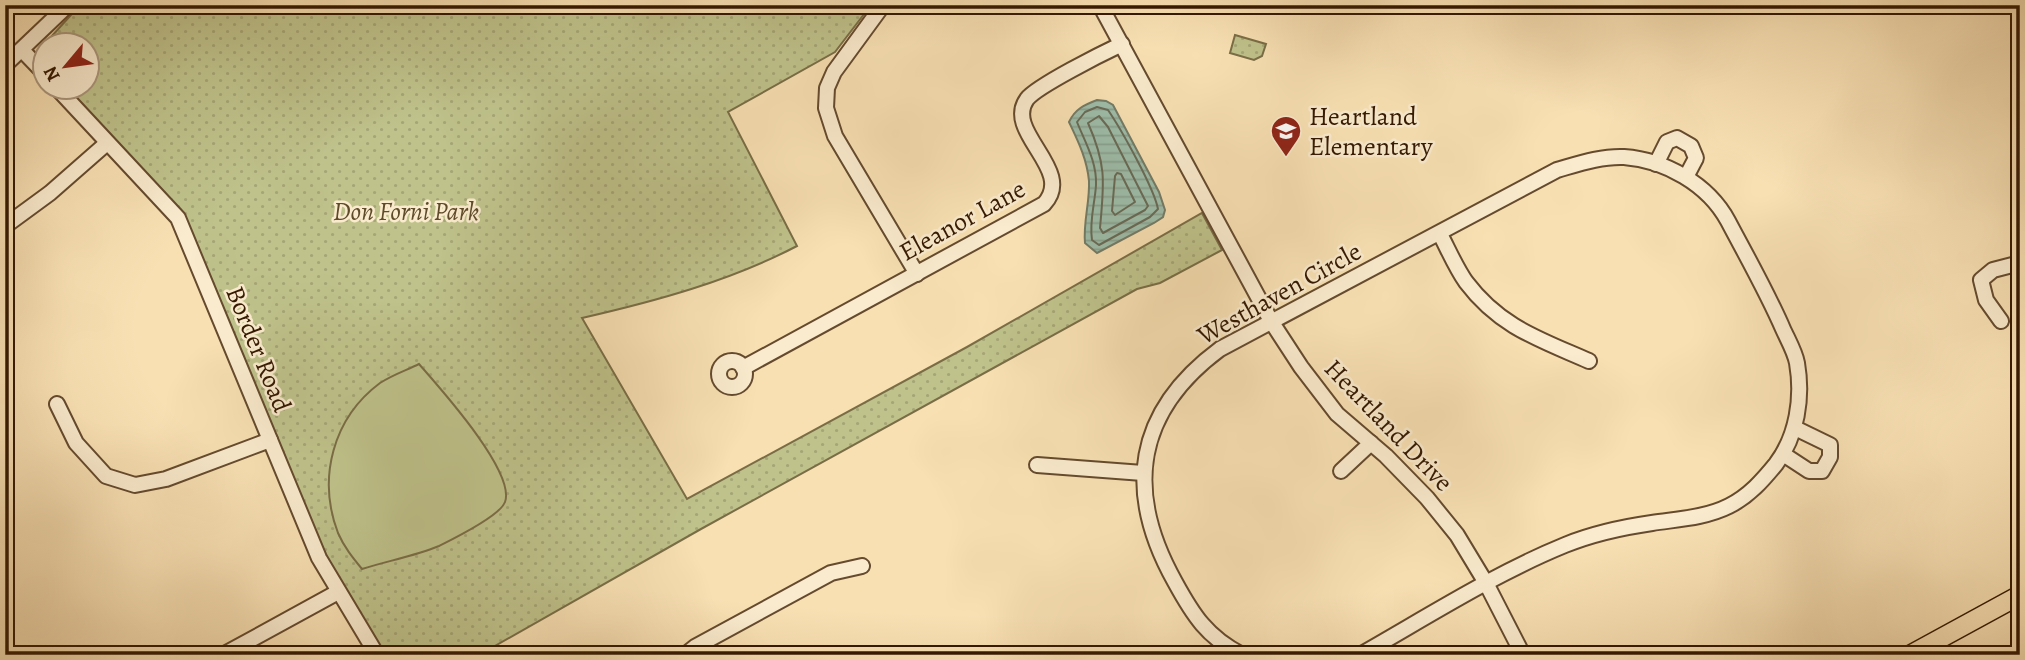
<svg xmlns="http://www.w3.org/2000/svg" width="2025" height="660" font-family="Alegreya,serif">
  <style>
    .park { fill: url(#park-dots); stroke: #7a6d46; stroke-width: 2 }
    .pitch { fill: #bfc28b; stroke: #7a6d46; stroke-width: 2 }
    .water { fill: url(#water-rules); stroke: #737b66; stroke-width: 2 }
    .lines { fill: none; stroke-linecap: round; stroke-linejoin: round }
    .shore { stroke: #686a56; stroke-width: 2 }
    .minor-casing { stroke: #654a2e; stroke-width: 18 }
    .major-casing { stroke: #341801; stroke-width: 21 }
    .minor { stroke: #faebce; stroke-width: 14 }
    .major { stroke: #f8e0b3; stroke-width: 18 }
    .labels { text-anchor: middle; stroke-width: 5; stroke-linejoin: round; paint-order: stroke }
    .poi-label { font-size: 26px; fill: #341801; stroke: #faebce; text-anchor: start }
    .park-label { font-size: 26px; font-style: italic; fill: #5e4b2a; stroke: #faebce }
    .street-label { font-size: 26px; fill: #341801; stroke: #faebce }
  </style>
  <defs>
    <pattern id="park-dots" width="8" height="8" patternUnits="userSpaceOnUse" patternTransform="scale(1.75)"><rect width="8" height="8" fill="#bfc28b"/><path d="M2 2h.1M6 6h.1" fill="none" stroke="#a5a676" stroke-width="1.8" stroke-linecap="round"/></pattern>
    <pattern id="water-rules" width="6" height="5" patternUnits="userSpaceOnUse" patternTransform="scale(1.75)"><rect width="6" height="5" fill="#9dbdaa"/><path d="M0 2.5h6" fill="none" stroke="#88a290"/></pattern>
  </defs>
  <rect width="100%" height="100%" fill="#f8e0b3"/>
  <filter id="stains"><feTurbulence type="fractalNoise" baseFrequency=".00286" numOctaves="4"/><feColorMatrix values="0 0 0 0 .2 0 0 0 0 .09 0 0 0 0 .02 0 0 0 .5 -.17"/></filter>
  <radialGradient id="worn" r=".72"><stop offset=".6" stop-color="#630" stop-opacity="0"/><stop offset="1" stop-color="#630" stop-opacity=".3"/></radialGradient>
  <g class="park">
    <path d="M 80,5 L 871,5 L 835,52 L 728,112 L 797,246 C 730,281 656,301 582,318 L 687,499 L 967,347 L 1202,213 L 1222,250 L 1160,283 L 1137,289 L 701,529 L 479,655 L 384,655 L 336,577 L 317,539 L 184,216 L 65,88 L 88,88 L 88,46 L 46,46 L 45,66 L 41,61 L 41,48 Z"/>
    <path d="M 1235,35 L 1266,44 L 1262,56 L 1254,60 L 1230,53 Z"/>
  </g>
  <path class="pitch" d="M 419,364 C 439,387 516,472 505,502 C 500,516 453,539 439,546 C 415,556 387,561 362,569 C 353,558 344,547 338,533 C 317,478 333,418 380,383 C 392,375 407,370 419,364 Z"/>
  <path class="water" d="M 1097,100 L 1106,101 L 1113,105 L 1159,192 L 1165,210 L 1163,217 L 1154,223 L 1097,253 L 1085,243 C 1083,222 1090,202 1089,181 C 1087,159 1078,141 1069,122 C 1075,109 1084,105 1097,100 Z"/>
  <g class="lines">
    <g class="shore">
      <path d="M 1097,107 L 1108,110 C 1121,129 1154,188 1158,209 L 1150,217 L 1099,245 L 1092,240 C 1089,221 1095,203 1096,185 C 1097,162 1085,142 1077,122 L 1085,112 Z"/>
      <path d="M 1099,116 L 1108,127 L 1148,206 L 1145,210 L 1103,233 L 1100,228 C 1104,183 1107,166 1088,123 Z"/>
      <path d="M 1117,173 L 1121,174 L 1135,202 L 1115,215 L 1112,211 L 1115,176 Z"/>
    </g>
    <g class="minor-casing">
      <g id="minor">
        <path d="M 883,5 L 834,72 L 827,88 L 826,108 L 835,136 L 917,274"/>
        <path d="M 1100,5 L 1271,321 L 1301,367 L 1337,414 L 1386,456 L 1427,498 L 1457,535 L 1486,583 L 1523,655"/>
        <path d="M 22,50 L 46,75"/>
        <path d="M 5,65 L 68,5"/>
        <path d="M 57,88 L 178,218 L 319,558 L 377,655"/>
        <path d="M 1656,164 L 1667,142 L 1677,138 L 1691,146 L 1696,158 L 1686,177"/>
        <path d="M 5,226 L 50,193 L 107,143"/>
        <path d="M 1440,234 C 1448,249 1456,268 1466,282 C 1500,327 1539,339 1589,361"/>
        <path d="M 2001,321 L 1986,300 L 1981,280 L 1993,270 L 2020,263"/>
        <circle cx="732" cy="374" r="13"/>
        <path d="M 743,368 L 1044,204 C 1076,170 1003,132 1027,99 C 1037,86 1103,53 1122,44"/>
        <path d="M 57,404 L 76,443 L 106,476 L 135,485 L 166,479 L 270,440"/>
        <path d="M 1783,454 L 1809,471 L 1822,471 L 1830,457 L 1830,445 L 1795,428"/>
        <path d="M 1037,465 L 1143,473"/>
        <path d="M 1341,471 L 1371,443"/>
        <path d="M 223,655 L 338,592"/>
        <path d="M 685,655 L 695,647 L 831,573 L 862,566"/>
        <path d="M 1242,655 C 1207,637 1193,615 1175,582 C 1124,491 1135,412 1220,349 L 1557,170 C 1578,164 1601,156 1624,157 C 1665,160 1708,184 1728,221 C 1747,257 1767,292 1783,329 C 1788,340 1795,352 1797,363 C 1803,398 1797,436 1776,464 C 1763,480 1749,496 1729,506 C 1705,518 1678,519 1652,523 C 1624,527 1592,534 1565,545 C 1494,574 1427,617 1360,655"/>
      </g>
    </g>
    <g class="major-casing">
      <path id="major" d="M 1910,655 L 2020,595"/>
    </g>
    <use href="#minor" class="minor"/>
    <use href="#major" class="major"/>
  </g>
  <defs>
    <g id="school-pin" transform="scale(1.575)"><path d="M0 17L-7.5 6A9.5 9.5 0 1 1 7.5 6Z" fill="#8f2418" stroke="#faebce"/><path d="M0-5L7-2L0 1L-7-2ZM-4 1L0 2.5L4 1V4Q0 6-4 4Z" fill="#fff"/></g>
  </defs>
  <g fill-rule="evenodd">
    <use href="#school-pin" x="1286" y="131"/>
  </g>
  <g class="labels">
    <g class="poi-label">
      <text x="1309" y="125">Heartland<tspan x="1309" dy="30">Elementary</tspan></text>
    </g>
    <g class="park-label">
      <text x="406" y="220">Don Forni Park</text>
    </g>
    <g class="street-label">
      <text transform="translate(962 220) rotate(-29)" y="9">Eleanor Lane</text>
      <text transform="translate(1279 293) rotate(-29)" y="9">Westhaven Circle</text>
      <text transform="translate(259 349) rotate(68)" y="9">Border Road</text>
      <text transform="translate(1389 425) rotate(46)" y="9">Heartland Drive</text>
    </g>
  </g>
  <rect width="2025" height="660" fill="none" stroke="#f8e0b3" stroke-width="28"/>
  <rect x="7" y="7" width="2011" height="646" fill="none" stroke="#341801" stroke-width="3.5"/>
  <rect x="14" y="14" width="1997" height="632" fill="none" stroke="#341801" stroke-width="2"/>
  <g transform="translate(66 66) rotate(241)"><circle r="33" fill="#faebce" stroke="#ab977c" stroke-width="2"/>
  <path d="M0-5L12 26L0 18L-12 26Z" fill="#8f2418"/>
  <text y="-10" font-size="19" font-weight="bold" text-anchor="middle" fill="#341801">N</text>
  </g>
  <rect width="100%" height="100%" filter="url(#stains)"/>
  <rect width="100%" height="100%" fill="url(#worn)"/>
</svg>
